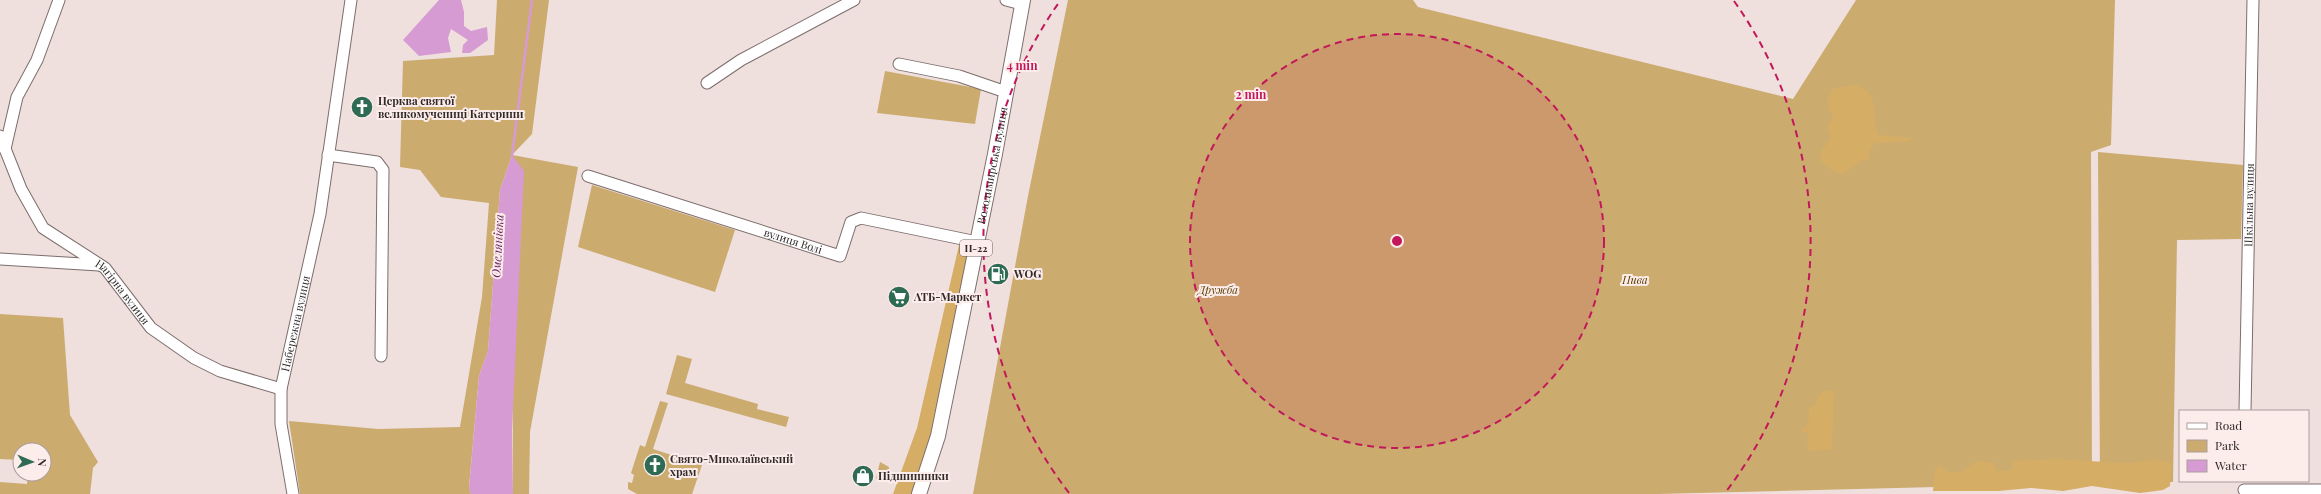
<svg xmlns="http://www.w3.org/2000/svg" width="2321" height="494" font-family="'Playfair Display',serif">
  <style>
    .green { fill: #ccab6f }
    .forest { fill: #d5ad65 }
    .water { fill: #d69bd3 }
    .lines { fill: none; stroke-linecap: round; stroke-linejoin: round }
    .stream { stroke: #d69bd3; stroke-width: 2.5 }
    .minor-casing { stroke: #7c6e6d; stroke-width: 13 }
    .major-casing { stroke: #7c6e6d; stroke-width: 16 }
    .minor { stroke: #fff; stroke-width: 11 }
    .major { stroke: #fff; stroke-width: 14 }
    .ring { fill: none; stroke: #c2185b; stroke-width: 2; stroke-dasharray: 7 5 }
    .labels { text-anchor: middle; stroke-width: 4; stroke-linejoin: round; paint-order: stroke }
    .shield { fill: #fcecea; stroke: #6d6463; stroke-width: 1 }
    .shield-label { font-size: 10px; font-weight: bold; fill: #302a29 }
    .poi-label { font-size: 11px; font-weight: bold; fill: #302a29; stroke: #fcecea; text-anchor: start }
    .street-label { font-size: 11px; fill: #302a29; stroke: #fcecea }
    .park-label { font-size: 11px; font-style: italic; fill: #5a3f02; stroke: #fcecea }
    .water-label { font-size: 12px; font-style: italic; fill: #682367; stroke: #fcecea }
    .centre { fill: #c2185b; stroke: #fcecea; stroke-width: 2 }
    .ring-label { font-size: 12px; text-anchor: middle; font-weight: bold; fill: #c2185b; stroke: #fcecea; stroke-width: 4; stroke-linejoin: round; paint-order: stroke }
  </style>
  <rect width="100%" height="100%" fill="#efdfdd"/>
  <g class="green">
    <path d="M 497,0 L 549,0 L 532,134 L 512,155 L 578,167 L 530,432 L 529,494 L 513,494 L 512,155 L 500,190 L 488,351 L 479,376 L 469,487 L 471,494 L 300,494 L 289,421 L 378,429 L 460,427 L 482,297 L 489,203 L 441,197 L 420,170 L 400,167 L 403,61 L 494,55 Z"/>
    <path d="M 1068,0 L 1413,0 L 1418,7 L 1793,99 L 1856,0 L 2115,0 L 2111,145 L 2091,152 L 2092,483 L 1658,494 L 973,494 L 1028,196 Z"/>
    <path d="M 885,71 L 981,89 L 975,124 L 877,113 Z"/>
    <path d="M 2098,152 L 2243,165 L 2241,239 L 2177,240 L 2173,482 L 2100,482 Z"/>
    <path d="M 592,185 L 735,230 L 715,292 L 578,247 Z"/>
    <path d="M 0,314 L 63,318 L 70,415 L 98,462 L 93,468 L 90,494 L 0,494 L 0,482 L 27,484 L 28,474 L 44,474 L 44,450 L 20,450 L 20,460 L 0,459 Z"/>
    <path d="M 677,355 L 692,359 L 685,383 L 758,404 L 757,409 L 789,417 L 786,427 L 666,394 Z"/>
    <path d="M 660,401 L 668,403 L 653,449 L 702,465 L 692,494 L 637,494 L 628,489 L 628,482 L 632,483 L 634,475 L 631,473 L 640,445 L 645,447 Z"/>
    <path d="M 880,462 L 889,467 L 887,482 L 876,479 Z"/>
  </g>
  <g class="forest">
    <path d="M 1852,85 C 1881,88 1871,114 1878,135 L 1911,138 L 1910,141 L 1875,143 L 1870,150 L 1868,160 L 1863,160 L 1842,174 L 1831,170 L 1821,161 L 1820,153 L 1831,137 L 1827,127 L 1833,118 L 1827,102 L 1832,89 Z"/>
    <path d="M 959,245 L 971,248 L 933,435 L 912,494 L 893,494 L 917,428 Z"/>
    <path d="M 1824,391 L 1834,391 L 1832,449 L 1807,451 L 1808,433 L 1802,432 L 1801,429 L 1808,425 L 1809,407 L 1816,405 L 1818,396 Z"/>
    <path d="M 2054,459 C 2077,460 2101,462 2125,463 C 2139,463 2158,456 2171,464 L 2170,486 L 2163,490 L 2140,493 L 2092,486 L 2063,491 L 2031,488 L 1998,491 L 1933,491 L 1935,469 L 1940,465 L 1948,472 L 1960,472 L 1977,461 L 1995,463 L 1996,471 L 2012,470 L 2013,461 Z"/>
  </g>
  <g class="water">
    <path d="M 439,0 L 461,0 L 464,12 L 464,26 L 471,31 L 487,27 L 488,40 L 470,53 L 462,53 L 463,45 L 468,40 L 451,29 L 448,38 L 451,52 L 419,56 L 403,40 Z"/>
    <path d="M 512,155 L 524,171 L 512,430 L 513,494 L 471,494 L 469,488 L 479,376 L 488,351 L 500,190 Z"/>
  </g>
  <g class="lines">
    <path class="stream" d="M 512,156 L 532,0"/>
    <g class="minor-casing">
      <g id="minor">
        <path d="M 1006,0 L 1022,4"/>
        <path d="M 899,64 L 959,76 L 1006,92"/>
        <path d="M 707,83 L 741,60 L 854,0"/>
        <path id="s1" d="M 0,136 L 21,189 L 43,228 L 105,268 L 151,328 L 194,358 L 220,371 L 281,389"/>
        <path d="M 5,149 L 17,97 L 37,60 L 59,0"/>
        <path d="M 328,155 L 377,162 L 383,170 L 381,356"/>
        <path id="s2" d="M 588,176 L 840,256 L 851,222 L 861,218 L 977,242"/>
        <path d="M 0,259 L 99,265"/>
        <path id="s3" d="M 2245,411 L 2253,0"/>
        <path d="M 2244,490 L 2321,490"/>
        <path id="s4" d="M 293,494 L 281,424 L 281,389 L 320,214 L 351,0"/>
      </g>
    </g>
    <g class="major-casing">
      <g id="major">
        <path id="s5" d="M 919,494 L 938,436 L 995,154 L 1023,0"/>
      </g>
    </g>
    <use href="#minor" class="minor"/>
    <use href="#major" class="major"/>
  </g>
  <circle cx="1397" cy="241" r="207" fill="#c2185b" fill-opacity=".12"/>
  <g class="ring">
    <circle cx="1397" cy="241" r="207"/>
    <path d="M1069 493A414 414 0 0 1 1060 1M1734 1A414 414 0 0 1 1725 493"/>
  </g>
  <defs>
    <g id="church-disc" transform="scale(1.15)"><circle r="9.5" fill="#2f6a54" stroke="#fcecea"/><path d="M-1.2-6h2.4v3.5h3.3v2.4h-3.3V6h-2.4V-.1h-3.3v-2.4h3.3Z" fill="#fff"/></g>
    <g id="fuel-disc" transform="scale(1.15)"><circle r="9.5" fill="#2f6a54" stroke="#fcecea"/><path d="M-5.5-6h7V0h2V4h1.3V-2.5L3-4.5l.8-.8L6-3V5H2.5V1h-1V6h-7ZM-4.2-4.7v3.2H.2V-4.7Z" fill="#fff"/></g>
    <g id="supermarket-disc" transform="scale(1.15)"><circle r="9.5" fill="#2f6a54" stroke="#fcecea"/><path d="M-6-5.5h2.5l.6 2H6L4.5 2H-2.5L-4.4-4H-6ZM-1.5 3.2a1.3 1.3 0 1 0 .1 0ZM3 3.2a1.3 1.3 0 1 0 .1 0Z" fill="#fff"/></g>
    <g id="shop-disc" transform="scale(1.15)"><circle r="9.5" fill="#2f6a54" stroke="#fcecea"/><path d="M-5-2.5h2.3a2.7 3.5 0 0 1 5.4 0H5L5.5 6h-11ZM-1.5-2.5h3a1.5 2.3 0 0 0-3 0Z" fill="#fff"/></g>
  </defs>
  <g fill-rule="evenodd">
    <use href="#church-disc" x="362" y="107"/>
    <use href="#fuel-disc" x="998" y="274"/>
    <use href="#supermarket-disc" x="899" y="297"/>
    <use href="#church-disc" x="655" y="465"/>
    <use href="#shop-disc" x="863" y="476"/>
  </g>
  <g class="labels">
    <rect class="shield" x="960" y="240" width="32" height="16" rx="3"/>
    <g class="shield-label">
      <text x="976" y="252">Н-22</text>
    </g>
    <g class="poi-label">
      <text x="378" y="105">Церква святої<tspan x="378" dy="13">великомучениці Катерини</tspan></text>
      <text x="1014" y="278">WOG</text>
      <text x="914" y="301">АТБ-Маркет</text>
      <text x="670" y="463">Свято-Миколаївський<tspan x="670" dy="13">храм</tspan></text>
      <text x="878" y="480">Підшипники</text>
    </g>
    <g class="street-label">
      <text dy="4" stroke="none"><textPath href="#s5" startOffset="337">Володимирська вулиця</textPath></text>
      <text dy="4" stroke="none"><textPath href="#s3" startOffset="206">Шкільна вулиця</textPath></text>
      <text dy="4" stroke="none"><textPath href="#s2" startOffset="215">вулиця Волі</textPath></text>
      <text dy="4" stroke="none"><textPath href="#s1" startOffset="205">Нагірна вулиця</textPath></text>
      <text dy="4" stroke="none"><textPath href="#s4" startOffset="173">Набережна вулиця</textPath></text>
    </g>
    <g class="park-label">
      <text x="1635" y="284">Нива</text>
      <text x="1218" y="294">Дружба</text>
    </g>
    <g class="water-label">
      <text transform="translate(498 246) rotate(-87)" y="4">Омелянівка</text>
    </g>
  </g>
  <circle cx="1397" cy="241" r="6" class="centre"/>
  <g class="ring-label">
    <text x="1022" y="70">4 min</text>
    <text x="1251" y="99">2 min</text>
  </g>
  <rect x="2179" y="410" width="130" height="72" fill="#fcecea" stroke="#aa9e9d"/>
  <rect x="2187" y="423" width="20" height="6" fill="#ffffff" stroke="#aa9e9d"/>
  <text x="2215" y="430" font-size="12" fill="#302a29">Road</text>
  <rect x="2187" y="440" width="20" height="12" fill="#ccab6f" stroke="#aa9e9d"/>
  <text x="2215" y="450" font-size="12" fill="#302a29">Park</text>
  <rect x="2187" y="460" width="20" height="12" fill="#d69bd3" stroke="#aa9e9d"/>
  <text x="2215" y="470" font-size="12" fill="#302a29">Water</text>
  <g transform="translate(32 462) rotate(92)"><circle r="19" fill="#fcecea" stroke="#aa9e9d"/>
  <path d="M0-3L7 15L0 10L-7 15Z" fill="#2f6a54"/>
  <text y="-6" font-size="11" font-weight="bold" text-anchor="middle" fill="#302a29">N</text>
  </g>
</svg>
